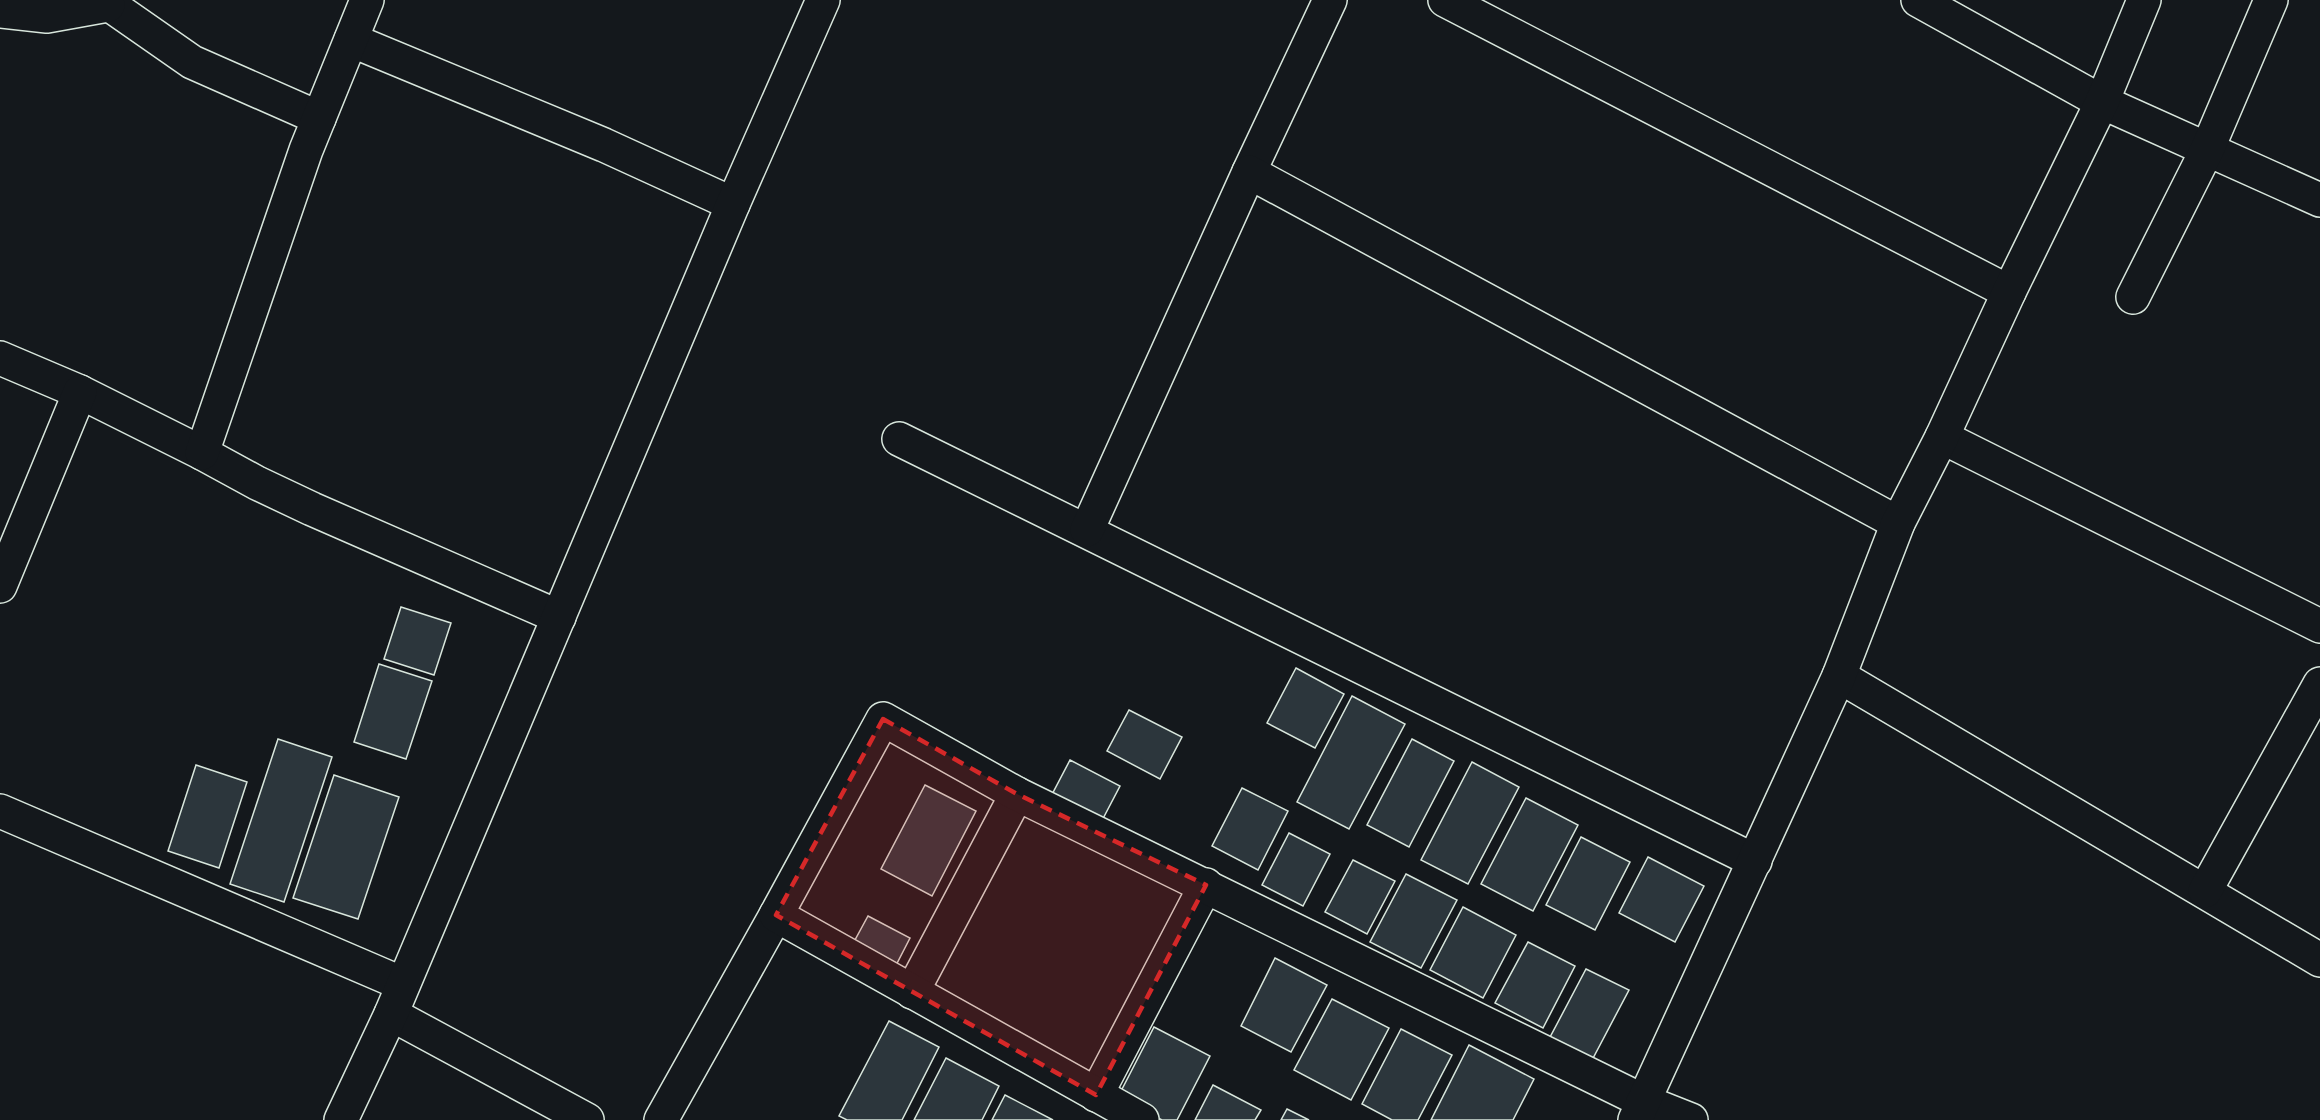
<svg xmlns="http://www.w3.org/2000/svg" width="2320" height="1120" font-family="'DejaVu Sans',sans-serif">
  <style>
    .building { fill: #2c363c; stroke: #d8e6dc; stroke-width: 1.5 }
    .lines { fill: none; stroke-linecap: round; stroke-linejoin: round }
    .minor-casing { stroke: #d8e6dc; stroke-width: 36 }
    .minor { stroke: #14181c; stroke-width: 33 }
    .marked { fill: #d62828; fill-opacity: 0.2; stroke: #d62828; stroke-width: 4.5; stroke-dasharray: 12 8; stroke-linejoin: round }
  </style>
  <rect width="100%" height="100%" fill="#14181c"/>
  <g class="building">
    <path d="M 401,607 L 451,623 L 434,675 L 384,659 Z"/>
    <path d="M 379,664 L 432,681 L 406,759 L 354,742 Z"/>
    <path d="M 1296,668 L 1344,694 L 1315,748 L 1267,723 Z"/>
    <path d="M 1352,696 L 1405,724 L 1349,829 L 1297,802 Z"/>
    <path d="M 1129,710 L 1182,737 L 1160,779 L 1107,751 Z"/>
    <path d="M 278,739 L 332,757 L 284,902 L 230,884 Z"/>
    <path d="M 1412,739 L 1454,761 L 1409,847 L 1367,825 Z"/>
    <path d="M 1070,760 L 1120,786 L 1097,830 L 1047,804 Z"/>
    <path d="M 1472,762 L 1519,787 L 1468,884 L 1421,860 Z"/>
    <path d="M 196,765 L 247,782 L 219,868 L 168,851 Z"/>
    <path d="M 334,775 L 399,797 L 358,919 L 293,898 Z"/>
    <path d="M 925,785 L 976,811 L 932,896 L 881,869 Z"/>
    <path d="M 1242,788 L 1288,811 L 1258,870 L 1212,846 Z"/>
    <path d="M 1526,798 L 1578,825 L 1533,911 L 1481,884 Z"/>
    <path d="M 1289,833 L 1330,854 L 1303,906 L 1262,885 Z"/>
    <path d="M 1581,837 L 1630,862 L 1595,930 L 1546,905 Z"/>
    <path d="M 1648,857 L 1704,886 L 1675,942 L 1619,913 Z"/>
    <path d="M 1353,860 L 1395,881 L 1367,934 L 1325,912 Z"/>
    <path d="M 1406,874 L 1457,900 L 1421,968 L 1370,942 Z"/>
    <path d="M 1463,907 L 1516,935 L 1483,998 L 1430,970 Z"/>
    <path d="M 868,916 L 910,938 L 892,973 L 849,951 Z"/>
    <path d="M 1528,942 L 1575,966 L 1543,1028 L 1495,1003 Z"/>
    <path d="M 1275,958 L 1327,985 L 1291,1052 L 1241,1026 Z"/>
    <path d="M 1586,969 L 1629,990 L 1591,1062 L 1548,1041 Z"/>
    <path d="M 1332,999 L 1389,1028 L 1351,1100 L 1294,1070 Z"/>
    <path d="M 889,1021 L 939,1047 L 902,1120 L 847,1120 L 839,1116 Z"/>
    <path d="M 1154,1027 L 1210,1056 L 1177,1120 L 1162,1120 L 1118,1097 Z"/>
    <path d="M 1401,1029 L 1452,1055 L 1418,1120 L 1392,1120 L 1362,1104 Z"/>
    <path d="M 1469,1045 L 1534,1079 L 1513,1120 L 1431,1120 Z"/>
    <path d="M 946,1058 L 999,1086 L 982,1120 L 914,1120 Z"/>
    <path d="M 1213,1085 L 1261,1110 L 1255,1120 L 1195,1120 Z"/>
    <path d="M 1005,1095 L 1053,1120 L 992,1120 Z"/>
    <path d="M 1287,1109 L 1309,1120 L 1281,1120 Z"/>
  </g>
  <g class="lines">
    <g class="minor-casing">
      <g id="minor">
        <path d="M 103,0 L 192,62 L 319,118"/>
        <path d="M 1445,0 L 2009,292"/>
        <path d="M 1918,0 L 2102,102 L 2320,200"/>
        <path d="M 0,11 L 47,16 L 108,5"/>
        <path d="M 351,40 L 604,145 L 733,204"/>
        <path d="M 1249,172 L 1330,0"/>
        <path d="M 2133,297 L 2207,150 L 2271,0"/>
        <path d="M 0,358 L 80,392 L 202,453 L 257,483 L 312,509 L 559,617"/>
        <path d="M 1942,437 L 2320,626"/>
        <path d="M 899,439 L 1755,861"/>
        <path d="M 202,453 L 306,150 L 367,0"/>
        <path d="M 1087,530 L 1249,172 L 1898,523"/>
        <path d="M 0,586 L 80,392"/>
        <path d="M 1839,676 L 2320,960"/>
        <path d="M 0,811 L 403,984"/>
        <path d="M 2205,891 L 2320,684"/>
        <path d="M 912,992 L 1017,794"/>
        <path d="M 391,1014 L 587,1120"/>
        <path d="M 1096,1095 L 1206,885"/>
        <path d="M 341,1120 L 391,1014 L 733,204 L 823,0"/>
        <path d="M 661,1120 L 776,915"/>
        <path d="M 1142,1120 L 776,915 L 883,719 L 1017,794 L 1643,1101 L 1691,1120"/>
        <path d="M 1635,1120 L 1839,676 L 1898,523 L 1942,437 L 2009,292 L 2102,102 L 2144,0"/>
      </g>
    </g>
    <use href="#minor" class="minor"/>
  </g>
  <path class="marked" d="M 883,719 L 1017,794 L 1206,885 L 1096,1095 L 776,915 Z"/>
</svg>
